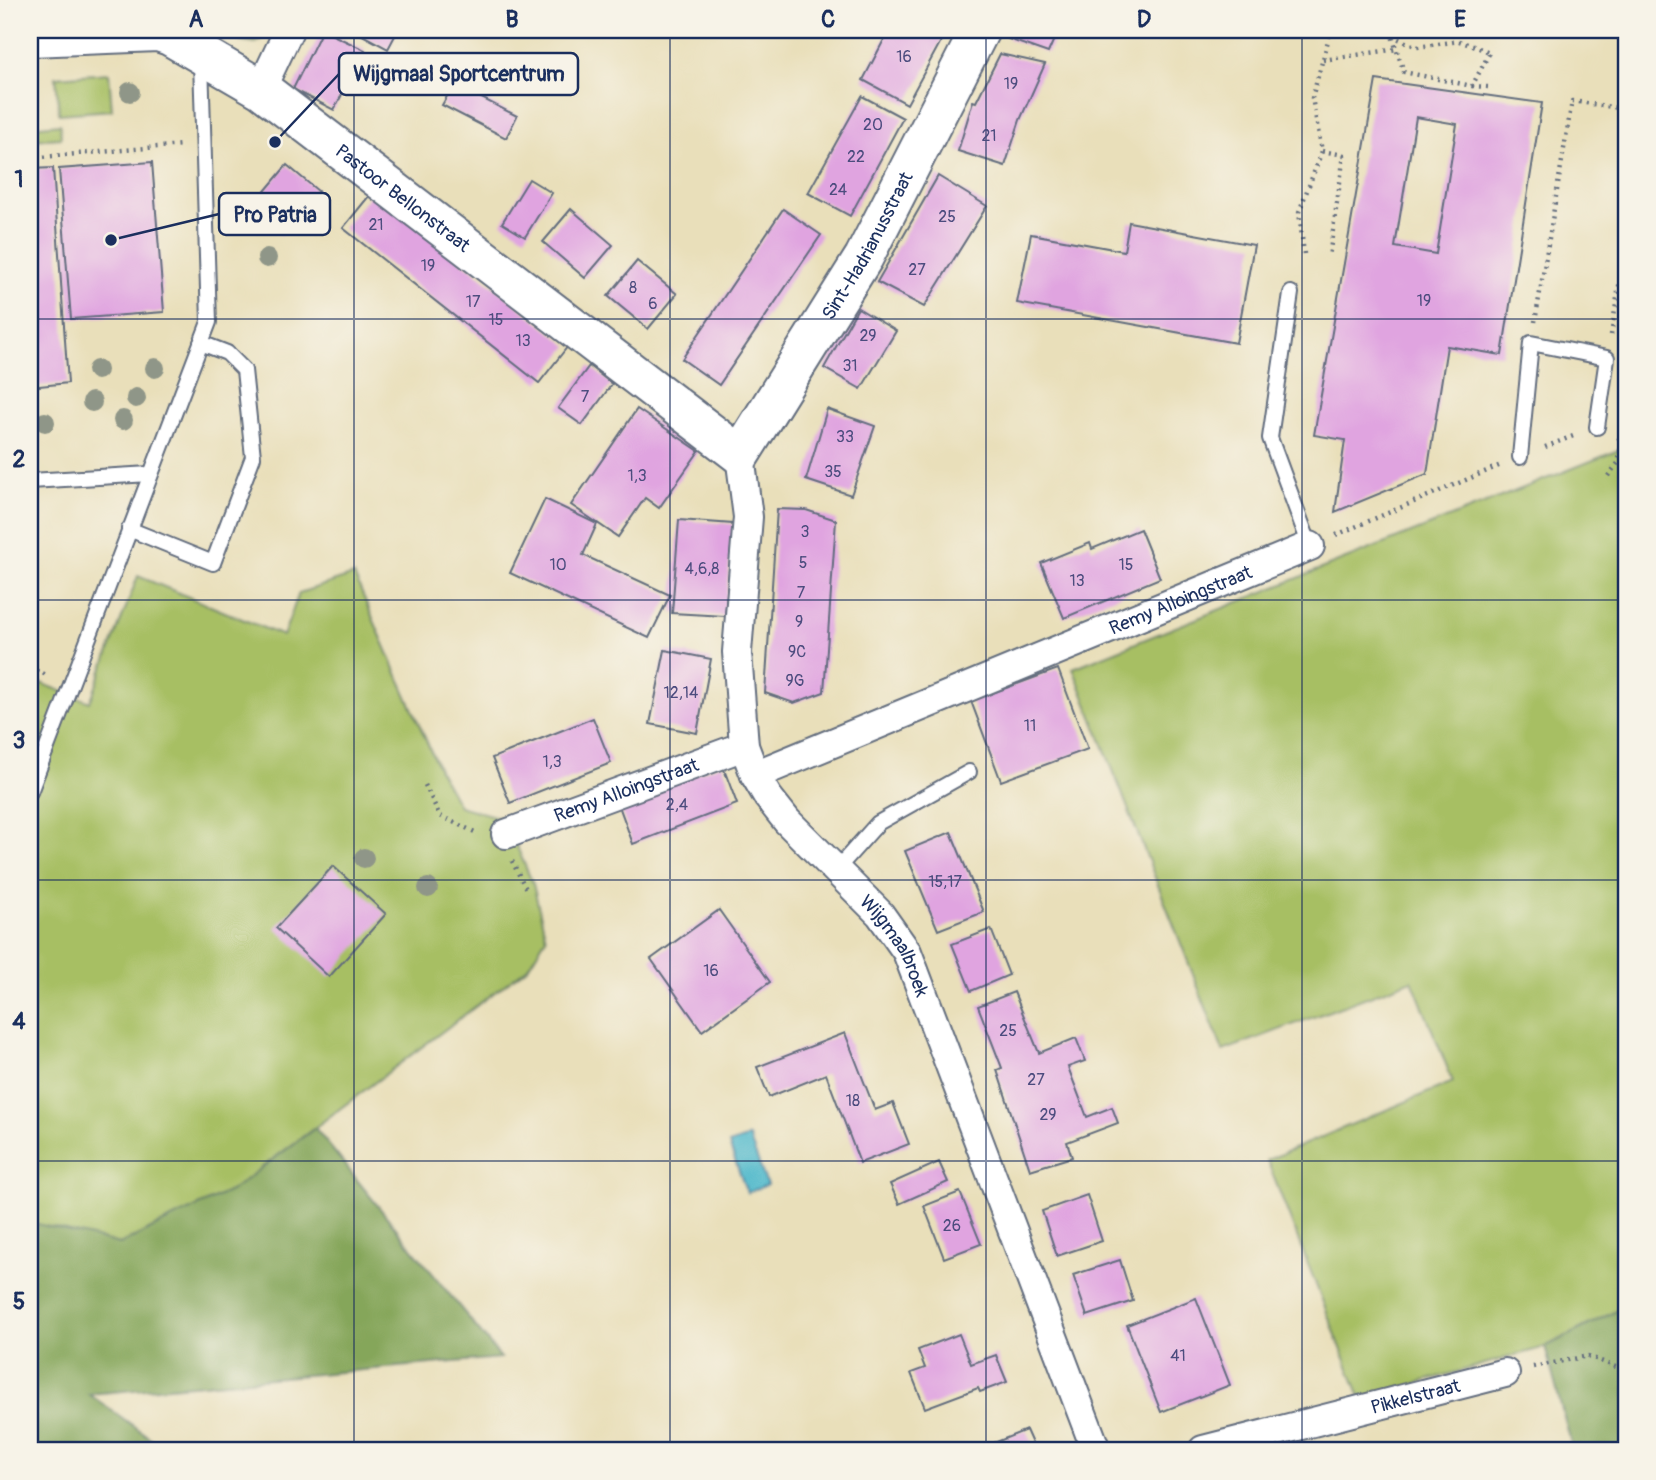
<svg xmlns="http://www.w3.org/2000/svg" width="1656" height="1480" font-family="Pangolin,sans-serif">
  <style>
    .green { fill: #a7bf64; stroke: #617761; stroke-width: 2 }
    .forest { fill: #85a65a; stroke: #506a5c; stroke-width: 2 }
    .water { fill: #4eb8cb; stroke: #347494; stroke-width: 2 }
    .building { fill: #e0a4e0; fill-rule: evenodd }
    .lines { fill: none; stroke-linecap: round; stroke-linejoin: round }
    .lane-casing { stroke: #636d7e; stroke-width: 18 }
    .street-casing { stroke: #636d7e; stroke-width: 32 }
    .secondary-casing { stroke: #636d7e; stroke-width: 42 }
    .path { stroke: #636d7e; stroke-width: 4.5; stroke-dasharray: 2 5; stroke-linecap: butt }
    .lane { stroke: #fff; stroke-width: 14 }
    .street { stroke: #fff; stroke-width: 28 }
    .secondary { stroke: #fff; stroke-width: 38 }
    .tree { fill: #8f9688 }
    .grid { fill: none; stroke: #1b2f5e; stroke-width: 2; stroke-opacity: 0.55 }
    .labels { text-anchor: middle; stroke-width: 5; stroke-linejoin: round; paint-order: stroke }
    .number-label { font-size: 16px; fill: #4c4c7e }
    .street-label { font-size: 19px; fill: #1b2f5e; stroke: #f7f3e8 }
    .leader { fill: none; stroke: #1b2f5e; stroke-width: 2.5 }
    .callout-dot { fill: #1b2f5e; stroke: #f7f3e8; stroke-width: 2.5 }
    .callout { fill: #f7f3e8; stroke: #1b2f5e; stroke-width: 2.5 }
    .callout-label { font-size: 21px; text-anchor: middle; font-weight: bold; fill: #1b2f5e }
    .neatline { fill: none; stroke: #1b2f5e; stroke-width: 2.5 }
    .grid-label { font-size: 23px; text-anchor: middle; font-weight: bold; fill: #1b2f5e }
  </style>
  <rect width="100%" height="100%" fill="#f7f3e8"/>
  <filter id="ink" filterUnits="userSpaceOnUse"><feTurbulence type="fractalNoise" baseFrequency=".0143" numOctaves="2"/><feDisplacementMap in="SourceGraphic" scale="14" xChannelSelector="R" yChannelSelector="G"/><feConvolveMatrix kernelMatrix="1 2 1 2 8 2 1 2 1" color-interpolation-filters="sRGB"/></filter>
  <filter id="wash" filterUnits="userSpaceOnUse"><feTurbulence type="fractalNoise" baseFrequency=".00686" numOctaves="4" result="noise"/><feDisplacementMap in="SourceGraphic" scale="28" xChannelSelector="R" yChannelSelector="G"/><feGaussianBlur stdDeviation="1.57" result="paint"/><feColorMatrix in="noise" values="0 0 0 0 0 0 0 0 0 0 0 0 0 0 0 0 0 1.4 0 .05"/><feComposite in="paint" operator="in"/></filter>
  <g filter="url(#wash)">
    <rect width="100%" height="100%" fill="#e9dfba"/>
    <g class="green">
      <path d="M 208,30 L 272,30 L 256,43 L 229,39 Z"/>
      <path d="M 109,73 L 112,110 L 59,114 L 56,77 Z"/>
      <path d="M 60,124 L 61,138 L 30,140 L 30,127 Z"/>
      <path d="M 1626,447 L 1626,1316 L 1618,1310 L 1545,1347 L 1361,1399 L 1267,1160 L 1453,1082 L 1412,980 L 1223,1051 L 1073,668 Z"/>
      <path d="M 354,575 L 440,772 L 459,806 L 505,819 L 533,884 L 546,938 L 528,967 L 232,1190 L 120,1244 L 33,1223 L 30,1226 L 30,679 L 90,702 L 138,576 L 283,636 L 299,593 Z"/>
    </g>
    <g class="forest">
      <path d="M 315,1128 L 501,1358 L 89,1394 L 167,1450 L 30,1450 L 30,1226 L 33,1223 L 120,1244 L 232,1190 Z"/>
      <path d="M 1618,1310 L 1626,1316 L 1626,1450 L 1573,1450 L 1545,1347 Z"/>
    </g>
    <path class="water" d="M 749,1137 L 767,1185 L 747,1193 L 729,1144 Z"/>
    <g id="blocks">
      <g class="building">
        <path d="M 322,30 L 365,50 L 334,110 L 293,89 Z"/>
        <path d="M 353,30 L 398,30 L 388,49 Z"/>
        <path d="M 889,30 L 947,30 L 907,104 L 863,80 Z"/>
        <path d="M 1012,30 L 1058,30 L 1048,53 L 1008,39 Z"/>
        <path d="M 1000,54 L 1045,64 L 1020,120 L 1005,166 L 958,151 L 973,101 L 976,102 Z"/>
        <path d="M 1376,80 L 1542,103 L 1502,355 L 1447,346 L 1427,474 L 1335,512 L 1345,440 L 1314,435 ZM 1416,117 L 1457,124 L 1436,254 L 1395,247 Z"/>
        <path d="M 454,84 L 517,116 L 506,138 L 442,105 Z"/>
        <path d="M 862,96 L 903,118 L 850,216 L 808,193 Z"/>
        <path d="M 152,162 L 164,312 L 71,319 L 59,169 Z"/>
        <path d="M 287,165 L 318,191 L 281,235 L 250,209 Z"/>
        <path d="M 53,168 L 68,383 L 30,387 L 30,169 Z"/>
        <path d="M 938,176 L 987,206 L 924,307 L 877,282 Z"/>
        <path d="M 529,179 L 552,193 L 525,237 L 502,223 Z"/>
        <path d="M 373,191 L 568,346 L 539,383 L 343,228 Z"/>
        <path d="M 571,209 L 613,245 L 585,278 L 543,242 Z"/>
        <path d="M 783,209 L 821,235 L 719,385 L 682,359 Z"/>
        <path d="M 1129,222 L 1254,245 L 1236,343 L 1017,303 L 1031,234 L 1124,251 Z"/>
        <path d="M 637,261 L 677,294 L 648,329 L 608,296 Z"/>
        <path d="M 858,308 L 896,331 L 861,389 L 824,368 Z"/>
        <path d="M 589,366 L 612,384 L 582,425 L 558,408 Z"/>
        <path d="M 637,409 L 699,451 L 659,508 L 645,498 L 618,537 L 571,505 Z"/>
        <path d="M 827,409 L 875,426 L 851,495 L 806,480 Z"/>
        <path d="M 545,499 L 597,524 L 583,555 L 670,595 L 649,638 L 510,573 Z"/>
        <path d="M 777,509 L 806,510 L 836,520 L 824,692 L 794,703 L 765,693 Z"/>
        <path d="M 679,520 L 733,524 L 725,616 L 672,613 Z"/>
        <path d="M 1140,529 L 1160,578 L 1064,618 L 1041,563 L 1090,543 L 1092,549 Z"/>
        <path d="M 665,650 L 711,659 L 697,733 L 650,724 Z"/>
        <path d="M 1058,669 L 1088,749 L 1001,781 L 971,701 Z"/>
        <path d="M 593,718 L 611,763 L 510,803 L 492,758 Z"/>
        <path d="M 722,764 L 737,804 L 633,844 L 618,803 Z"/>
        <path d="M 951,832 L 984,912 L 938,930 L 905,851 Z"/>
        <path d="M 333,866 L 386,914 L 329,977 L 276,928 Z"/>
        <path d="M 719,910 L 770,982 L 702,1031 L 651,959 Z"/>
        <path d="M 991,929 L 1009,975 L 971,991 L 952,944 Z"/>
        <path d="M 1014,992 L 1039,1053 L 1076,1038 L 1085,1061 L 1068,1067 L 1087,1117 L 1112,1107 L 1118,1123 L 1067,1142 L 1072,1157 L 1030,1170 L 997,1070 L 1002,1068 L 978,1006 Z"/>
        <path d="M 845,1033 L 875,1110 L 893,1103 L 909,1144 L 860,1163 L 826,1074 L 769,1097 L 757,1067 Z"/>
        <path d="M 939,1162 L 948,1182 L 899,1204 L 890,1184 Z"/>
        <path d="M 960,1192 L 981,1244 L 944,1258 L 924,1206 Z"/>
        <path d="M 1087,1195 L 1102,1241 L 1057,1256 L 1042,1211 Z"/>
        <path d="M 1120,1260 L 1133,1301 L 1087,1316 L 1073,1275 Z"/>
        <path d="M 1196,1298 L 1230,1385 L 1161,1412 L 1127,1325 Z"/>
        <path d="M 959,1334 L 971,1364 L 996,1355 L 1007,1382 L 980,1392 L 978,1388 L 925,1408 L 911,1373 L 925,1368 L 918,1350 Z"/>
        <path d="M 1026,1430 L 1035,1450 L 978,1450 L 994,1443 Z"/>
        <path d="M 1292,1443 L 1294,1450 L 1267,1450 L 1267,1449 Z"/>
      </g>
    </g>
  </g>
  <g filter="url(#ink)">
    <use href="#blocks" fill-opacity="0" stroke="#636d7e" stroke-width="2"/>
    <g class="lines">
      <g class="lane-casing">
        <g id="lane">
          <path d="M 1291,293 L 1270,438 L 1310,546"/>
          <path d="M 1520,457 L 1531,343 L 1607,358 L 1597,427"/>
          <path d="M 30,481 L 150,474"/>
          <path d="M 129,529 L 213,563 L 253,457 L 244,370 L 227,353 L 201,343"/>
          <path d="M 30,792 L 209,322 L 201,61"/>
          <path d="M 836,870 L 878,823 L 969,772"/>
        </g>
      </g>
      <g class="street-casing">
        <g id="street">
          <path d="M 261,89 L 289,30"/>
          <path id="s1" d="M 740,455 L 748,517 L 737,652 L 744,746 L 755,775 L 768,797 L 787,821 L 880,914 L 907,952 L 1096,1450"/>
          <path id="s2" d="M 755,775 L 1310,546"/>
          <path id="s3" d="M 506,834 L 744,746"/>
          <path id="s4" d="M 1203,1450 L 1505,1373"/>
        </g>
      </g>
      <g class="secondary-casing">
        <g id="secondary">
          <path id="s5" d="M 30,37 L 158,32 L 170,36 L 261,89 L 740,455 L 864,257 L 980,30"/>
        </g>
      </g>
      <g class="path">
        <path d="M 1379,30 L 1417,47 L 1459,41 L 1490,52 L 1472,86 L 1404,72 L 1392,36"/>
        <path d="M 1323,60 L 1397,49"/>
        <path d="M 1472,86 L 1488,87"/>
        <path d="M 1322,151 L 1344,155 L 1329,257"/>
        <path d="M 30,158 L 182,145"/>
        <path d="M 1304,254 L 1299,212 L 1322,151 L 1312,98 L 1331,30"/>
        <path d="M 1535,322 L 1572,101 L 1626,109"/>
        <path d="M 1611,335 L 1626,243"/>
        <path d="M 1545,447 L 1576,435"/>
        <path d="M 1608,476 L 1618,463 L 1622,442 L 1618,437"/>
        <path d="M 1336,535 L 1501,465"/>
        <path d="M 30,668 L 49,676"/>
        <path d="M 425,785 L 440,816 L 477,833"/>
        <path d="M 512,861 L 526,889"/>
        <path d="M 1533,1367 L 1588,1356 L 1626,1371"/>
      </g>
      <use href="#lane" class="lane"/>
      <use href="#street" class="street"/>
      <use href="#secondary" class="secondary"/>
    </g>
    <g class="tree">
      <circle cx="130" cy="92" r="10"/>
      <circle cx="267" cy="258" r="10"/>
      <circle cx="155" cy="368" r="10"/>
      <circle cx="97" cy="370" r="10"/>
      <circle cx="136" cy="398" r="10"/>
      <circle cx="92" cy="402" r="10"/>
      <circle cx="123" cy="420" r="10"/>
      <circle cx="45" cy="422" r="10"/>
      <circle cx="364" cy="858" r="10"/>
      <circle cx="428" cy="888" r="10"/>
    </g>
  </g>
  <path class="grid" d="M 354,30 L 354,1450M 670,30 L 670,1450M 986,30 L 986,1450M 1302,30 L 1302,1450M 30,319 L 1626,319M 30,600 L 1626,600M 30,880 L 1626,880M 30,1161 L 1626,1161"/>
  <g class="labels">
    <g class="number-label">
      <text x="904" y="62">16</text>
      <text x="1011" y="89">19</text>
      <text x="873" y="130">20</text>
      <text x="989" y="141">21</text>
      <text x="856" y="162">22</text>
      <text x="838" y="195">24</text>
      <text x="947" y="222">25</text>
      <text x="376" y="230">21</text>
      <text x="428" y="271">19</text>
      <text x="917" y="275">27</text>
      <text x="633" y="293">8</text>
      <text x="1424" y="306">19</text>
      <text x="473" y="307">17</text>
      <text x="653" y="309">6</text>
      <text x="496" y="325">15</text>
      <text x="868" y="341">29</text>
      <text x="523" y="346">13</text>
      <text x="850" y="371">31</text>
      <text x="585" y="402">7</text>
      <text x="845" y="442">33</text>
      <text x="833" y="477">35</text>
      <text x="637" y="481">1,3</text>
      <text x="805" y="537">3</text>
      <text x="803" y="568">5</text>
      <text x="558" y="570">10</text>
      <text x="1126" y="570">15</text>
      <text x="702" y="574">4,6,8</text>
      <text x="1077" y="586">13</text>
      <text x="801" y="598">7</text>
      <text x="799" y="627">9</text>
      <text x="797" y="657">9C</text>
      <text x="795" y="686">9G</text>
      <text x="681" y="698">12,14</text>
      <text x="1030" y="731">11</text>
      <text x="552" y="767">1,3</text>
      <text x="677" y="810">2,4</text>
      <text x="945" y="887">15,17</text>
      <text x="711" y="976">16</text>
      <text x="1008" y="1036">25</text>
      <text x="1036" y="1085">27</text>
      <text x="853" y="1106">18</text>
      <text x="1048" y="1120">29</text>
      <text x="952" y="1231">26</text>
      <text x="1178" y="1361">41</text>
    </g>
    <g class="street-label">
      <text dy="7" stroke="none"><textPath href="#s5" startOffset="425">Pastoor Bellonstraat</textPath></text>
      <text dy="7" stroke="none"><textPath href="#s5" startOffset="1094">Sint-Hadrianusstraat</textPath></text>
      <text dy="7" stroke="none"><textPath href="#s2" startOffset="460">Remy Alloingstraat</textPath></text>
      <text dy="7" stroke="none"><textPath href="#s3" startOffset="128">Remy Alloingstraat</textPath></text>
      <text dy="7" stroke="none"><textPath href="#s1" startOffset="546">Wijgmaalbroek</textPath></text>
      <text dy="7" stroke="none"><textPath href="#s4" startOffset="219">Pikkelstraat</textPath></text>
    </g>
  </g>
  <path class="leader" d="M275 142L339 74M111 240L219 214"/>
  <g class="callout-dot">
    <circle cx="275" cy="142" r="7"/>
    <circle cx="111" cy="240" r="7"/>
  </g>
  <g class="callout">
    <rect x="339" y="53" width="239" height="42" rx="7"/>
    <rect x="219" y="193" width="111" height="42" rx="7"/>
  </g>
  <g class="callout-label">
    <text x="459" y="81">Wijgmaal Sportcentrum</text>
    <text x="275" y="222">Pro Patria</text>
  </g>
  <rect width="1656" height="1480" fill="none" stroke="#f7f3e8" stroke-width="77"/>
  <rect x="38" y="38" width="1580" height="1404" class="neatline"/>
  <g class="grid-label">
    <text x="196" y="27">A</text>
    <text x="512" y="27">B</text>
    <text x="828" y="27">C</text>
    <text x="1144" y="27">D</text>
    <text x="1460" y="27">E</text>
    <text x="19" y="187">1</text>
    <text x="19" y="467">2</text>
    <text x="19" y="748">3</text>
    <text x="19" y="1029">4</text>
    <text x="19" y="1309">5</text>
  </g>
</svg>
